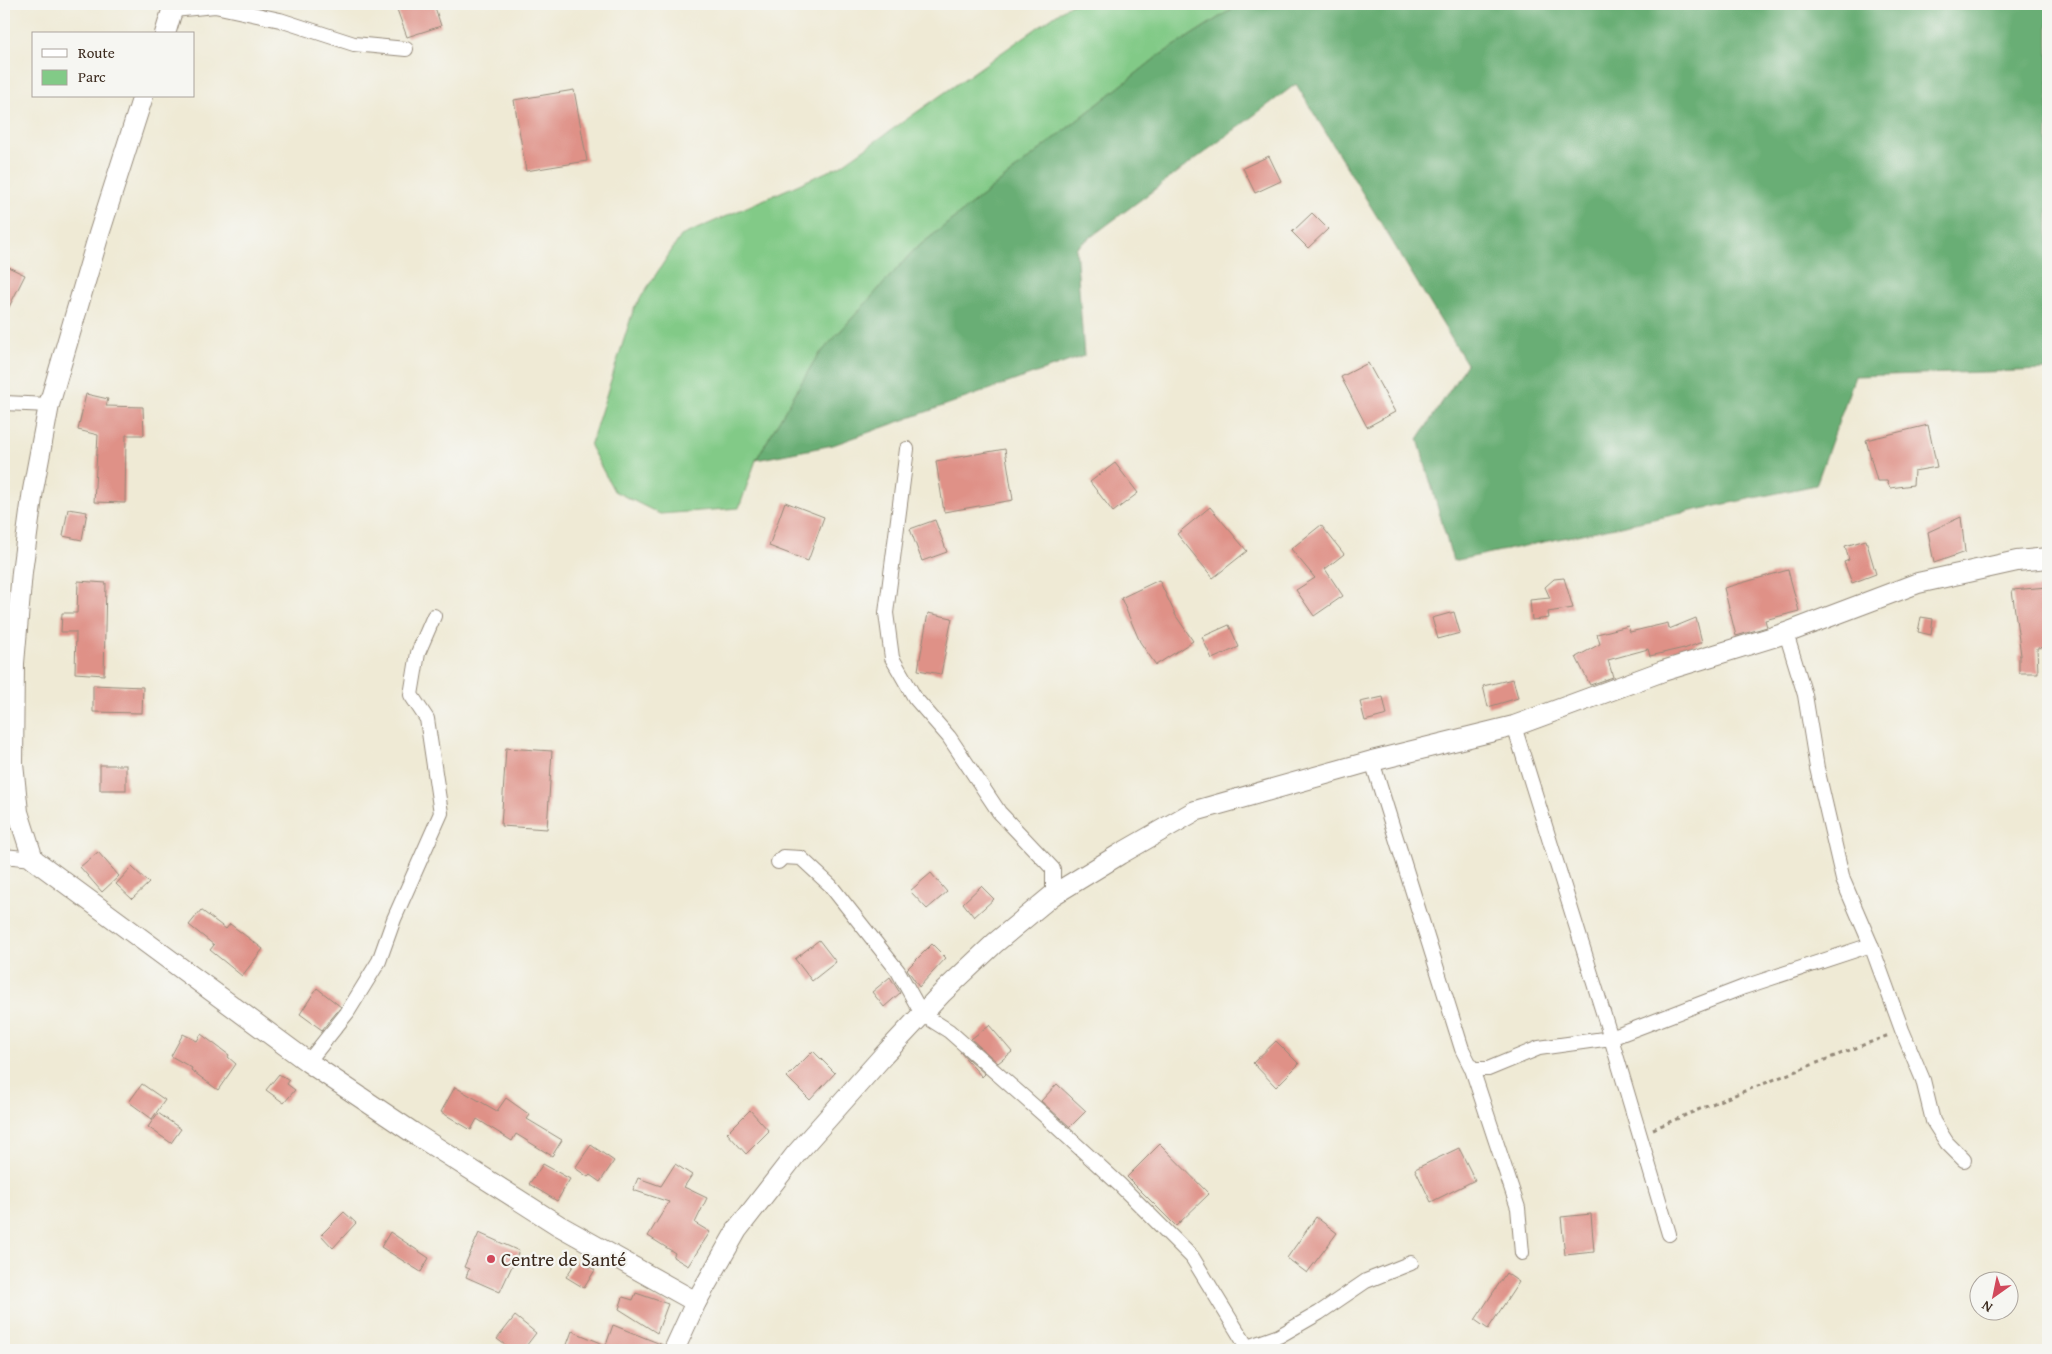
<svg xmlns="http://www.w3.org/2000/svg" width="2052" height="1354" font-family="'Gentium Book Plus',serif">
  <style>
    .green { fill: #82ca87; stroke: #5e7a52 }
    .forest { fill: #69ae74; stroke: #526c49 }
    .building { fill: #df9187 }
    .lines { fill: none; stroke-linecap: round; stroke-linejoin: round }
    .street-casing { stroke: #958a7a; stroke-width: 16 }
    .secondary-casing { stroke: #958a7a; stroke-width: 22 }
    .path { stroke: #958a7a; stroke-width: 3; stroke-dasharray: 4 4; stroke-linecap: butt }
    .street { stroke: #fff; stroke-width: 14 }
    .secondary { stroke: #fff; stroke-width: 20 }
    .poi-dot { fill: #d1495b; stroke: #f6f6f2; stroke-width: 2 }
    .labels { text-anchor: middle; stroke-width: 4.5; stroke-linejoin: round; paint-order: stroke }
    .poi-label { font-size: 19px; fill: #3b2a1e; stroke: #f6f6f2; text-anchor: start }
  </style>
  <rect width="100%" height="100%" fill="#f6f6f2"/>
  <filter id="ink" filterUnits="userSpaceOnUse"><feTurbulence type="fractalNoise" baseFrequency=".02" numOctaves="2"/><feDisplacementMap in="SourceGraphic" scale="10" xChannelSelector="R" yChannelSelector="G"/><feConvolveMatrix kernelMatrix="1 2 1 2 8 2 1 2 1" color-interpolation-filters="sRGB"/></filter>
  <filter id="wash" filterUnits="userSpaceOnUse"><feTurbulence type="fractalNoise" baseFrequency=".0096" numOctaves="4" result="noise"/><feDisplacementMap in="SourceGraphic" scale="20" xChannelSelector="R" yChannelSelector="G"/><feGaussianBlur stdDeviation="1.12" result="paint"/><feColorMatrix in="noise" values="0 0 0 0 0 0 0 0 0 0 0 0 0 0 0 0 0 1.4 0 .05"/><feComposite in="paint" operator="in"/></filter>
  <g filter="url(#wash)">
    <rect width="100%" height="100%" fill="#efead5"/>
    <path class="green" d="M 1071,4 L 1240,4 L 1157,57 L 914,250 L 816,358 L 756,460 L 739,508 L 660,514 L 614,491 L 590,446 L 634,308 L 681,236 L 840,166 Z"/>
    <path class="forest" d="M 1240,4 L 2048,4 L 2048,370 L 1855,376 L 1816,485 L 1453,561 L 1418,439 L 1467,364 L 1296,84 L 1076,248 L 1084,356 L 833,445 L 756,460 L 816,358 L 914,250 L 1157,57 Z"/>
    <g id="blocks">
      <g class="building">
        <path d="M 395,4 L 434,4 L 441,26 L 407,37 Z"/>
        <path d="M 574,90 L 587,161 L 526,171 L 514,100 Z"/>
        <path d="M 1269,156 L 1281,181 L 1255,193 L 1243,168 Z"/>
        <path d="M 1312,213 L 1328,229 L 1308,248 L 1292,232 Z"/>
        <path d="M 4,265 L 25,275 L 4,317 Z"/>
        <path d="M 1368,363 L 1395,412 L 1367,427 L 1341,377 Z"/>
        <path d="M 86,394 L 108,399 L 106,406 L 143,407 L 144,435 L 126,435 L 125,503 L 94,502 L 98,435 L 78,430 Z"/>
        <path d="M 1928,425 L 1937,467 L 1914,471 L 1913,485 L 1890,488 L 1887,481 L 1877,481 L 1866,440 Z"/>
        <path d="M 1005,449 L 1013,500 L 944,512 L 936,461 Z"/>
        <path d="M 1115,463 L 1138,493 L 1113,512 L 1090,482 Z"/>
        <path d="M 785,502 L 824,517 L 808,561 L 769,546 Z"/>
        <path d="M 1210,507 L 1247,551 L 1213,578 L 1177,534 Z"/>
        <path d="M 68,509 L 87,512 L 82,540 L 63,536 Z"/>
        <path d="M 1961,517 L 1965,552 L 1934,563 L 1928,532 Z"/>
        <path d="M 935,520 L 947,552 L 922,561 L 910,529 Z"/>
        <path d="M 1321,525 L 1344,554 L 1325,569 L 1343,596 L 1314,616 L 1296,590 L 1315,578 L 1291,549 Z"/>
        <path d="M 1866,540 L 1876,574 L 1852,583 L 1844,562 L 1849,560 L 1845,546 Z"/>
        <path d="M 1788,570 L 1799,611 L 1765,620 L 1767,627 L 1736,636 L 1724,588 Z"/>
        <path d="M 1564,578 L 1573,608 L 1548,612 L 1549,618 L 1532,620 L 1530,600 L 1550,598 L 1545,587 L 1554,579 Z"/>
        <path d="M 1159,580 L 1176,616 L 1193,641 L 1156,665 L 1140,642 L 1121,598 Z"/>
        <path d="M 78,581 L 106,583 L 104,675 L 75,673 L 76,632 L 61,632 L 62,613 L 77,613 Z"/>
        <path d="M 2048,587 L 2048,647 L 2037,648 L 2038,673 L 2019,673 L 2019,655 L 2021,655 L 2012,590 Z"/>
        <path d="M 1454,612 L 1460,633 L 1438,639 L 1432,618 Z"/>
        <path d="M 928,613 L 952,618 L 941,674 L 918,670 Z"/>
        <path d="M 1921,617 L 1933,619 L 1931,635 L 1918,632 Z"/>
        <path d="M 1696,618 L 1702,642 L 1684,649 L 1684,648 L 1650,656 L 1648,649 L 1608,660 L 1613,677 L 1590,685 L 1576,657 L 1600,644 L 1597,634 L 1628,626 L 1630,632 L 1668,623 L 1669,629 Z"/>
        <path d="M 1229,625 L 1239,647 L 1212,659 L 1202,637 Z"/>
        <path d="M 1513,679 L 1518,698 L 1488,707 L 1483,686 Z"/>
        <path d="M 93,685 L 143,687 L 142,713 L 93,712 Z"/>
        <path d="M 1383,697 L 1387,715 L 1365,721 L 1360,702 Z"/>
        <path d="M 506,748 L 552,751 L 547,829 L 501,826 Z"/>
        <rect x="100" y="765" width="26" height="25"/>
        <path d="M 98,852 L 119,876 L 102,892 L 80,867 Z"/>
        <path d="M 132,867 L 149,883 L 132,899 L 116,884 Z"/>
        <path d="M 931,873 L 947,892 L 927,909 L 910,891 Z"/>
        <path d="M 981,886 L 994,899 L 974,917 L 963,903 Z"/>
        <path d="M 201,910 L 226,929 L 230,924 L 263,949 L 242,976 L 210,950 L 214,945 L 189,925 Z"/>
        <path d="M 819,940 L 836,962 L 812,981 L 795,959 Z"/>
        <path d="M 932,944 L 946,958 L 919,987 L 907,969 Z"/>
        <path d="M 890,977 L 900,993 L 884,1007 L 872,992 Z"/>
        <path d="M 317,988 L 341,1007 L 322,1030 L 300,1014 Z"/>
        <path d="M 989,1025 L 1012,1052 L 998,1063 L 971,1039 Z"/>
        <path d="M 183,1034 L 197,1041 L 201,1034 L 229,1055 L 228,1057 L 236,1064 L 218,1090 L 191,1070 L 192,1068 L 171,1056 Z"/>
        <path d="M 1276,1041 L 1299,1064 L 1276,1087 L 1253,1063 Z"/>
        <path d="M 813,1051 L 835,1073 L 810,1100 L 787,1077 Z"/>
        <path d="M 960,1052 L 985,1074 L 982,1077 Z"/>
        <path d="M 279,1074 L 289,1081 L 287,1084 L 295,1090 L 284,1103 L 266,1090 Z"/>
        <path d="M 142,1084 L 165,1100 L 152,1119 L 129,1102 Z"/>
        <path d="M 1057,1084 L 1086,1111 L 1070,1127 L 1041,1101 Z"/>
        <path d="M 455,1087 L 497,1111 L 506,1098 L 530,1115 L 527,1119 L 562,1140 L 552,1156 L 516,1134 L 512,1141 L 477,1119 L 471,1130 L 441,1112 Z"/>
        <path d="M 750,1110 L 769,1131 L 746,1154 L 727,1133 Z"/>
        <path d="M 158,1113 L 181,1129 L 171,1143 L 148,1127 Z"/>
        <path d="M 1160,1144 L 1209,1194 L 1176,1226 L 1127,1177 Z"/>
        <path d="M 591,1145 L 614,1161 L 600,1182 L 590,1175 L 588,1177 L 575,1168 Z"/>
        <path d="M 1459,1148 L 1475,1180 L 1431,1202 L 1415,1169 Z"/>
        <path d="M 543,1164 L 570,1179 L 557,1201 L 529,1184 Z"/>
        <path d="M 675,1164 L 692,1175 L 684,1187 L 707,1198 L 695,1223 L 710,1232 L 688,1266 L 673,1257 L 675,1253 L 648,1236 L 669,1202 L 633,1190 L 638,1178 L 661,1186 Z"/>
        <path d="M 344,1212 L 356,1223 L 333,1248 L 321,1235 Z"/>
        <path d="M 1591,1214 L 1594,1252 L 1565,1255 L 1561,1217 Z"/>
        <path d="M 1316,1217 L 1337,1233 L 1307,1273 L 1287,1258 Z"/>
        <path d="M 390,1232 L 429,1258 L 421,1272 L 381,1247 Z"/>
        <path d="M 479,1233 L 519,1251 L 500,1292 L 466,1277 L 469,1269 L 464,1267 Z"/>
        <path d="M 577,1260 L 595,1270 L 584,1288 L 566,1277 Z"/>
        <path d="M 1506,1273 L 1519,1282 L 1488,1329 L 1475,1320 Z"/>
        <path d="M 636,1293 L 668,1304 L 657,1333 L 619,1309 L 623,1297 L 633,1300 Z"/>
        <path d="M 515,1316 L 536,1333 L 523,1350 L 512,1350 L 497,1339 Z"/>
        <path d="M 613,1325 L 663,1345 L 662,1350 L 565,1350 L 572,1331 L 606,1345 Z"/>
      </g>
    </g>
  </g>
  <g filter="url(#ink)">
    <use href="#blocks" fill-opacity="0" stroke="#958a7a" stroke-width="1"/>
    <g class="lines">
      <g class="street-casing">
        <g id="street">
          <path d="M 173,10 L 215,6 L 280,20 L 354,44 L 406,49"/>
          <path d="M 4,403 L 49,405"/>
          <path d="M 907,449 L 886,613 L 892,658 L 915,698 L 949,737 L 999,812 L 1053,869 L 1053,895"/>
          <path d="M 1786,633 L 1805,695 L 1817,768 L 1843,880 L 1871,945 L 1902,1030 L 1923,1080 L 1933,1121 L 1947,1143 L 1964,1160"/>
          <path d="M 1514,726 L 1611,1038 L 1744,987 L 1871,945"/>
          <path d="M 1372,761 L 1462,1049 L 1472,1069 L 1488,1069 L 1539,1048 L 1611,1038 L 1669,1234"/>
          <path d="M 4,856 L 33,859"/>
          <path d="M 778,862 L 783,857 L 801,858 L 830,885 L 898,971 L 922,1014 L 949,1031 L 1044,1115 L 1120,1185 L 1192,1257 L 1247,1347 L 1244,1350"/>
          <path d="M 308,1062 L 347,1013 L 379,961 L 394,919 L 441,813 L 427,719 L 411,695 L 418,653 L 434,616"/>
          <path d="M 1472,1069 L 1518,1208 L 1522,1253"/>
          <path d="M 1247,1347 L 1279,1336 L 1319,1313 L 1366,1281 L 1411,1263"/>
        </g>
      </g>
      <g class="secondary-casing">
        <g id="secondary">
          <path d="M 165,34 L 174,4"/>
          <path d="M 143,96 L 99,234 L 49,405 L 33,490 L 22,572 L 14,663 L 13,764 L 18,812 L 33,859 L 308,1062 L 412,1132 L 558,1225 L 696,1302"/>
          <path d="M 674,1350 L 696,1302 L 737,1230 L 796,1154 L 884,1055 L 942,993 L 995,943 L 1053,895 L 1120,854 L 1195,811 L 1372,761 L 1514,726 L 1663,671 L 1786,633 L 1918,583 L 2017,561 L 2048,558"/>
        </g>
      </g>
      <path class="path" d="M 1653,1129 L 1719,1101 L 1889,1035"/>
      <use href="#street" class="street"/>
      <use href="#secondary" class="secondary"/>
    </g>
  </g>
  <circle class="poi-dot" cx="491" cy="1259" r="5"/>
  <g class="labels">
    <g class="poi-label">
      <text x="501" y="1266">Centre de Santé</text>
    </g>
  </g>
  <rect width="2052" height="1354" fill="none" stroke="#f6f6f2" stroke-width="20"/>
  <rect x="32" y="32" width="162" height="65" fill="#f6f6f2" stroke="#aba49d"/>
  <rect x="42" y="49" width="25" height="8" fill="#ffffff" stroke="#aba49d"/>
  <text x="78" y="58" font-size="15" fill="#3b2a1e">Route</text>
  <rect x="42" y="70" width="25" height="15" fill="#82ca87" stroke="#aba49d"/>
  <text x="78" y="82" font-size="15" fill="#3b2a1e">Parc</text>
  <g transform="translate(1994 1296) rotate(213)"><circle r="24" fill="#f6f6f2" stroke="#aba49d"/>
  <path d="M0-4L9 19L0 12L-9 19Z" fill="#d1495b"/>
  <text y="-8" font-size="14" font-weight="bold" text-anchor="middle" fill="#3b2a1e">N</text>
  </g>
</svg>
